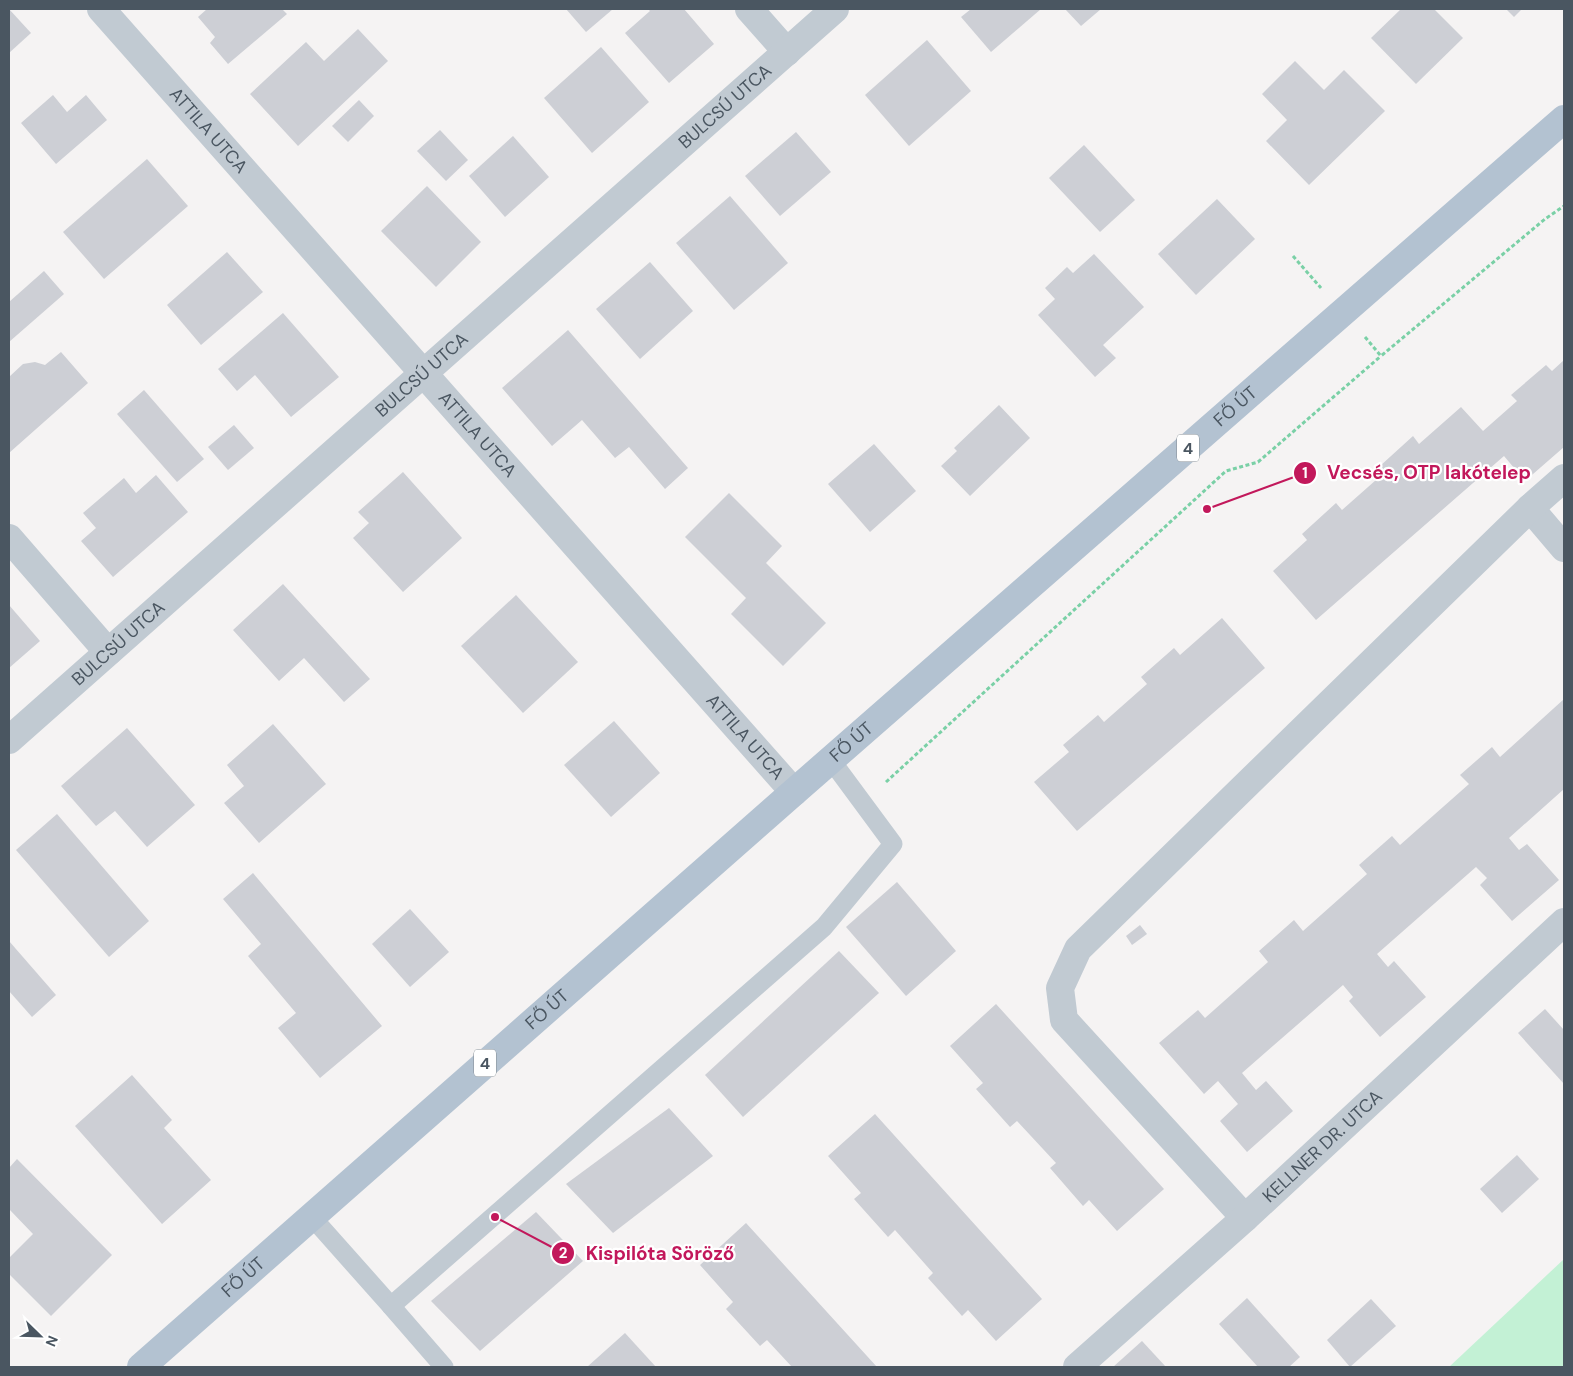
<svg xmlns="http://www.w3.org/2000/svg" width="1573" height="1376" font-family="'DM Sans',sans-serif">
  <style>
    .green { fill: #c3f1d5 }
    .building { fill: #cdcfd5 }
    .lines { fill: none; stroke-linecap: round; stroke-linejoin: round }
    .path { stroke: #7ad0a6; stroke-width: 3; stroke-dasharray: 4 2.5; stroke-linecap: butt }
    .lane { stroke: #c1cad2; stroke-width: 19 }
    .street { stroke: #c1cad2; stroke-width: 28 }
    .primary { stroke: #b3c2d1; stroke-width: 28 }
    .labels { text-anchor: middle; stroke-width: 4.5; stroke-linejoin: round; paint-order: stroke }
    .shield { fill: #fff; stroke: #808990; stroke-width: 1 }
    .shield-label { font-size: 16px; font-weight: bold; fill: #4a5661 }
    .street-label { font-size: 18px; fill: #4a5661; stroke: #fff }
    .leader { fill: none; stroke: #c2185b; stroke-width: 2 }
    .callout-dot { fill: #c2185b; stroke: #fff; stroke-width: 2 }
    .mark-label { font-size: 15px; text-anchor: middle; font-weight: bold; fill: #fff }
    .callout-label { font-size: 19px; text-anchor: middle; font-weight: bold; fill: #c2185b; stroke: #fff; stroke-width: 4.5; stroke-linejoin: round; paint-order: stroke }
  </style>
  <rect width="100%" height="100%" fill="#f5f3f3"/>
  <path class="green" d="M 1564,1259 L 1564,1367 L 1449,1367 Z"/>
  <g class="building">
    <path d="M 9,9 L 31,33 L 9,53 Z"/>
    <path d="M 207,9 L 282,9 L 287,14 L 228,64 L 210,43 L 215,37 L 198,17 Z"/>
    <path d="M 566,9 L 613,9 L 586,32 Z"/>
    <path d="M 648,9 L 684,9 L 714,44 L 669,83 L 625,33 L 650,11 Z"/>
    <path d="M 971,9 L 1041,9 L 991,52 L 961,17 Z"/>
    <path d="M 1065,9 L 1101,9 L 1081,26 Z"/>
    <path d="M 1401,9 L 1434,9 L 1463,38 L 1416,84 L 1371,38 Z"/>
    <path d="M 1506,9 L 1522,9 L 1514,17 Z"/>
    <path d="M 358,29 L 388,61 L 298,146 L 250,94 L 306,42 L 324,61 Z"/>
    <path d="M 927,40 L 971,91 L 909,146 L 865,95 Z"/>
    <path d="M 601,47 L 649,102 L 592,153 L 544,98 Z"/>
    <path d="M 1295,61 L 1324,90 L 1344,70 L 1385,111 L 1309,185 L 1266,141 L 1287,120 L 1262,94 Z"/>
    <path d="M 53,95 L 67,112 L 86,95 L 107,120 L 56,164 L 21,123 Z"/>
    <path d="M 359,100 L 374,116 L 348,142 L 332,126 Z"/>
    <path d="M 440,130 L 468,160 L 446,181 L 417,151 Z"/>
    <path d="M 796,132 L 831,172 L 780,216 L 745,176 Z"/>
    <path d="M 513,136 L 549,177 L 505,217 L 469,176 Z"/>
    <path d="M 1084,145 L 1135,200 L 1100,232 L 1049,178 Z"/>
    <path d="M 147,159 L 188,206 L 104,279 L 63,232 Z"/>
    <path d="M 427,186 L 481,242 L 436,287 L 381,231 Z"/>
    <path d="M 730,196 L 788,263 L 734,310 L 676,243 Z"/>
    <path d="M 1217,199 L 1255,239 L 1196,295 L 1158,254 Z"/>
    <path d="M 227,252 L 263,292 L 201,345 L 167,305 Z"/>
    <path d="M 1094,254 L 1144,307 L 1103,345 L 1116,358 L 1095,377 L 1038,315 L 1055,299 L 1045,288 L 1067,267 L 1073,273 Z"/>
    <path d="M 650,262 L 693,311 L 640,359 L 596,309 Z"/>
    <path d="M 44,271 L 64,294 L 9,342 L 9,302 Z"/>
    <path d="M 283,313 L 339,377 L 291,417 L 255,375 L 237,391 L 218,369 Z"/>
    <path d="M 568,330 L 688,468 L 665,489 L 629,447 L 615,458 L 582,420 L 552,446 L 502,388 Z"/>
    <path d="M 61,352 L 88,383 L 9,453 L 9,377 L 23,364 L 35,362 L 45,365 Z"/>
    <path d="M 1564,360 L 1564,447 L 1525,481 L 1504,456 L 1316,620 L 1273,571 L 1307,540 L 1302,534 L 1336,503 L 1342,510 L 1385,472 L 1380,466 L 1413,436 L 1419,444 L 1461,407 L 1483,431 L 1517,401 L 1511,395 L 1546,365 L 1552,371 Z"/>
    <path d="M 144,390 L 204,459 L 177,482 L 117,414 Z"/>
    <path d="M 999,405 L 1030,438 L 970,496 L 941,466 L 957,451 L 954,448 Z"/>
    <path d="M 234,425 L 254,448 L 228,470 L 208,447 Z"/>
    <path d="M 874,444 L 916,491 L 870,532 L 828,484 Z"/>
    <path d="M 403,472 L 462,538 L 403,592 L 353,538 L 369,523 L 358,512 Z"/>
    <path d="M 156,475 L 188,512 L 113,577 L 81,541 L 96,528 L 83,513 L 124,478 L 136,493 Z"/>
    <path d="M 729,493 L 782,546 L 766,563 L 826,623 L 783,666 L 731,614 L 746,598 L 685,537 Z"/>
    <path d="M 283,584 L 370,679 L 344,702 L 304,658 L 279,681 L 233,630 Z"/>
    <path d="M 516,595 L 578,662 L 523,713 L 461,646 Z"/>
    <path d="M 9,605 L 40,641 L 9,668 Z"/>
    <path d="M 1222,618 L 1265,668 L 1077,831 L 1034,782 L 1069,752 L 1063,745 L 1098,715 L 1104,722 L 1147,684 L 1141,677 L 1174,648 L 1180,655 Z"/>
    <path d="M 1564,699 L 1564,789 L 1509,838 L 1519,850 L 1527,844 L 1559,880 L 1512,921 L 1480,885 L 1487,878 L 1476,867 L 1377,954 L 1388,967 L 1394,961 L 1426,997 L 1380,1037 L 1349,1001 L 1353,997 L 1343,985 L 1242,1073 L 1256,1090 L 1266,1081 L 1293,1111 L 1247,1152 L 1220,1121 L 1238,1104 L 1218,1081 L 1204,1094 L 1159,1043 L 1198,1010 L 1205,1018 L 1268,962 L 1259,951 L 1294,920 L 1303,931 L 1367,874 L 1359,865 L 1392,836 L 1400,845 L 1469,784 L 1460,775 L 1492,747 L 1500,757 Z"/>
    <path d="M 614,721 L 660,773 L 611,817 L 564,765 Z"/>
    <path d="M 273,724 L 326,784 L 259,843 L 224,803 L 244,786 L 227,765 Z"/>
    <path d="M 127,728 L 195,805 L 147,847 L 115,811 L 96,826 L 61,786 Z"/>
    <path d="M 57,814 L 149,921 L 109,957 L 16,850 Z"/>
    <path d="M 253,873 L 382,1026 L 320,1078 L 278,1028 L 296,1013 L 248,956 L 261,944 L 223,899 Z"/>
    <path d="M 897,882 L 956,951 L 906,996 L 846,927 Z"/>
    <path d="M 410,909 L 449,952 L 410,987 L 372,944 Z"/>
    <path d="M 1140,925 L 1147,934 L 1132,945 L 1126,936 Z"/>
    <path d="M 9,941 L 56,995 L 32,1017 L 9,991 Z"/>
    <path d="M 839,951 L 879,993 L 743,1117 L 705,1075 Z"/>
    <path d="M 996,1004 L 1164,1189 L 1117,1231 L 1089,1200 L 1083,1206 L 1050,1168 L 1056,1163 L 1017,1121 L 1010,1127 L 976,1089 L 983,1083 L 950,1046 Z"/>
    <path d="M 1545,1009 L 1564,1030 L 1564,1084 L 1518,1033 Z"/>
    <path d="M 132,1075 L 172,1120 L 164,1128 L 211,1180 L 162,1224 L 75,1126 Z"/>
    <path d="M 669,1108 L 713,1156 L 613,1233 L 566,1184 Z"/>
    <path d="M 875,1114 L 1042,1299 L 996,1341 L 968,1310 L 962,1316 L 928,1278 L 933,1273 L 895,1230 L 888,1237 L 854,1199 L 861,1193 L 828,1156 Z"/>
    <path d="M 1517,1155 L 1539,1179 L 1502,1213 L 1480,1189 Z"/>
    <path d="M 17,1159 L 112,1255 L 51,1316 L 9,1274 L 9,1258 L 33,1234 L 9,1209 L 9,1168 Z"/>
    <path d="M 536,1212 L 583,1261 L 480,1351 L 431,1301 Z"/>
    <path d="M 746,1223 L 877,1367 L 792,1367 L 767,1340 L 760,1346 L 726,1309 L 733,1302 L 700,1265 Z"/>
    <path d="M 1247,1298 L 1300,1357 L 1289,1367 L 1258,1367 L 1219,1324 Z"/>
    <path d="M 1371,1299 L 1396,1326 L 1350,1367 L 1327,1340 Z"/>
    <path d="M 625,1333 L 656,1367 L 587,1367 Z"/>
    <path d="M 1142,1341 L 1166,1367 L 1113,1367 Z"/>
  </g>
  <g class="lines">
    <g class="path">
      <path d="M 1293,256 L 1321,288"/>
      <path d="M 1365,337 L 1381,356 L 1545,219 L 1564,206"/>
      <path d="M 886,782 L 1226,471 L 1258,462 L 1381,356"/>
    </g>
    <g class="lane">
      <path d="M 311,1216 L 391,1306 L 824,927 L 893,844 L 831,760"/>
      <path d="M 391,1306 L 444,1367"/>
    </g>
    <g class="street">
      <path id="s1" d="M 101,9 L 794,792"/>
      <path d="M 749,9 L 787,52"/>
      <path d="M 1530,508 L 1564,548"/>
      <path d="M 9,538 L 108,652"/>
      <path id="s2" d="M 9,740 L 835,9"/>
      <path d="M 1245,1218 L 1064,1020 L 1060,988 L 1078,949 L 1530,508 L 1564,478"/>
      <path id="s3" d="M 1077,1367 L 1245,1218 L 1564,922"/>
    </g>
    <path class="primary" id="s4" d="M 141,1367 L 794,792 L 1564,119"/>
  </g>
  <g class="labels">
    <g class="shield">
      <rect x="1177" y="434.5" width="22" height="27" rx="4"/>
      <rect x="474" y="1049.5" width="22" height="27" rx="4"/>
    </g>
    <g class="shield-label">
      <text x="1188" y="454">4</text>
      <text x="485" y="1069">4</text>
    </g>
    <g class="street-label">
      <text dy="6" stroke="none"><textPath href="#s2" startOffset="956">BULCSÚ UTCA</textPath></text>
      <text dy="6" stroke="none"><textPath href="#s1" startOffset="162">ATTILA UTCA</textPath></text>
      <text dy="6" stroke="none"><textPath href="#s2" startOffset="551">BULCSÚ UTCA</textPath></text>
      <text dy="6" stroke="none"><textPath href="#s4" startOffset="1456">FŐ ÚT</textPath></text>
      <text dy="6" stroke="none"><textPath href="#s1" startOffset="568">ATTILA UTCA</textPath></text>
      <text dy="6" stroke="none"><textPath href="#s2" startOffset="146">BULCSÚ UTCA</textPath></text>
      <text dy="6" stroke="none"><textPath href="#s1" startOffset="972">ATTILA UTCA</textPath></text>
      <text dy="6" stroke="none"><textPath href="#s4" startOffset="946">FŐ ÚT</textPath></text>
      <text dy="6" stroke="none"><textPath href="#s4" startOffset="541">FŐ ÚT</textPath></text>
      <text dy="6" stroke="none"><textPath href="#s3" startOffset="330">KELLNER DR. UTCA</textPath></text>
      <text dy="6" stroke="none"><textPath href="#s4" startOffset="136">FŐ ÚT</textPath></text>
    </g>
  </g>
  <path class="leader" d="M1207 509L1305 473M495 1217L563 1253"/>
  <g class="callout-dot">
    <circle cx="1207" cy="509" r="5"/>
    <circle cx="495" cy="1217" r="5"/>
    <circle cx="1305" cy="473" r="12"/>
    <circle cx="563" cy="1253" r="12"/>
  </g>
  <g class="mark-label">
    <text x="1305" y="478">1</text>
    <text x="563" y="1258">2</text>
  </g>
  <g class="callout-label">
    <text x="1429" y="479">Vecsés, OTP lakótelep</text>
    <text x="660" y="1260">Kispilóta Söröző</text>
  </g>
  <rect width="1573" height="1376" fill="none" stroke="#4a5661" stroke-width="20"/>
  <g transform="translate(40 1336) rotate(113)" stroke="#ffffff" stroke-width="4" paint-order="stroke">
  <path d="M0-4L9 19L0 12L-9 19Z" fill="#4a5661"/>
  <text y="-8" font-size="14" font-weight="bold" text-anchor="middle" fill="#4a5661">N</text>
  </g>
</svg>
